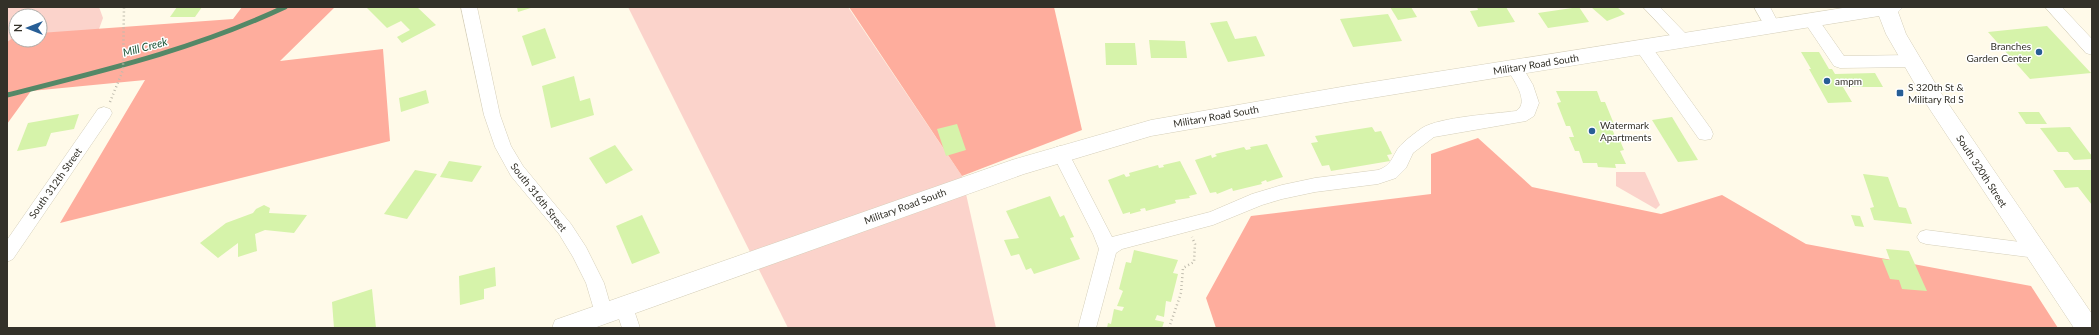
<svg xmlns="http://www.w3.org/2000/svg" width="2099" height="335" font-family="Lato,sans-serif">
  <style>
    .green { fill: #fbd3cb; fill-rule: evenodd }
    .forest { fill: #fead9d }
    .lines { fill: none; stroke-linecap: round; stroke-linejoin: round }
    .stream { stroke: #548867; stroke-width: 5 }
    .building { fill: #d6f3aa }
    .minor-casing { stroke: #d5cfba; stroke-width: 1 }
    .major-casing { stroke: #d5cfba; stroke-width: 1 }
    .path { stroke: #bfbbad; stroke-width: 2.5; stroke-dasharray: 1 3; stroke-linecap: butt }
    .minor { fill: #fff; fill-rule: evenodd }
    .major { fill: #fff; fill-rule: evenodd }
    .poi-dot { fill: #275e96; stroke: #fff; stroke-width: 1.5 }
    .labels { text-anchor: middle; stroke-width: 3; stroke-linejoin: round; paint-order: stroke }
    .poi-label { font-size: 10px; fill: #333129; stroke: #fff; text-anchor: start }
    .street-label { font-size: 10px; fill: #333129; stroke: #fff }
    .water-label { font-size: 11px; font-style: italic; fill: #1c5437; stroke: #fff }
  </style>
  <rect width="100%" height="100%" fill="#fffae9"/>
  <g class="green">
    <path d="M 7,7 L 99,7 L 103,18 L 99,29 L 7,94 ZM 16,16 L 40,16 L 40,40 L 16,40 Z"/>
    <path d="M 628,7 L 848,7 L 962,176 L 996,328 L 788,328 Z"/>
    <path d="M 1616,172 L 1645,172 L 1660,205 L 1656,209 L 1616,186 Z"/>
  </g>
  <g class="forest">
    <path d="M 242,7 L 335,7 L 280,61 L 383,49 L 390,141 L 60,223 L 145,80 L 31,91 L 7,124 L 7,42 L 16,36 L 16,40 L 40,40 L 40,33 L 233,19 Z"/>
    <path d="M 849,7 L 1054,7 L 1082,130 L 962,176 Z"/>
    <path d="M 1478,138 L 1532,187 L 1661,214 L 1722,195 L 1806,244 L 2031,286 L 2058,328 L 1216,328 L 1206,298 L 1251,216 L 1431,194 L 1431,154 Z"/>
  </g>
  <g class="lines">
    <path class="stream" d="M 7,95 C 102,71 196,49 285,7"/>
  </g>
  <g class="building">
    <path d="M 177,7 L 202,7 L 195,17 L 170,17 Z"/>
    <path d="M 366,7 L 417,7 L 436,25 L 402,43 L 397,37 L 410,30 L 401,21 L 387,28 Z"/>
    <path d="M 517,7 L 534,7 L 518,12 Z"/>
    <path d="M 1390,7 L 1411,7 L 1417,17 L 1398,20 Z"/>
    <path d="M 1477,7 L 1506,7 L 1515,22 L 1478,27 L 1470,11 L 1478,10 Z"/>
    <path d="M 1579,7 L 1589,22 L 1548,28 L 1538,13 Z"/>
    <path d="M 1591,7 L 1617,7 L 1625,14 L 1607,21 Z"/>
    <path d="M 1388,14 L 1402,41 L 1353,47 L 1340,19 Z"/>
    <path d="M 1227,21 L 1235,39 L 1256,36 L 1265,56 L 1228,62 L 1210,23 Z"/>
    <path d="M 2047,26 L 2091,73 L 2030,79 L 1988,32 Z"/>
    <path d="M 545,28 L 556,58 L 532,66 L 522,36 Z"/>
    <path d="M 1149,40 L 1185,41 L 1187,58 L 1151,58 Z"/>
    <path d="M 1105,43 L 1135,43 L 1137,65 L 1106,65 Z"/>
    <path d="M 1801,52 L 1819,52 L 1829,69 L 1832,69 L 1835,74 L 1875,73 L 1883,87 L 1843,87 L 1852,102 L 1828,103 L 1809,69 L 1811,69 Z"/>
    <path d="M 574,76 L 580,101 L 590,98 L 594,115 L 551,128 L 542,86 Z"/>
    <path d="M 426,90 L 429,103 L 401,112 L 399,98 Z"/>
    <path d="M 1556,91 L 1597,91 L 1601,102 L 1605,102 L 1614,124 L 1610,124 L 1615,136 L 1618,136 L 1624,150 L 1620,151 L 1626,164 L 1615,164 L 1616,168 L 1598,167 L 1597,163 L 1583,163 L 1579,151 L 1575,151 L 1569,137 L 1574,137 L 1570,126 L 1566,126 L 1557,103 L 1561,102 Z"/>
    <path d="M 2018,112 L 2039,112 L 2047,124 L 2026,124 Z"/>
    <path d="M 79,114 L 74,129 L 51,133 L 46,146 L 17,151 L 28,123 Z"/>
    <path d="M 1672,117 L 1698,160 L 1678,162 L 1652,120 Z"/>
    <path d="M 957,124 L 966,150 L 946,156 L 937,129 Z"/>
    <path d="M 1372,127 L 1375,132 L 1381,131 L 1392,154 L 1387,155 L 1390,161 L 1331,171 L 1329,165 L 1322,166 L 1311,143 L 1318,142 L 1315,136 Z"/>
    <path d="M 2070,127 L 2092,156 L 2092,159 L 2074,160 L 2068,152 L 2058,152 L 2040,128 Z"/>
    <path d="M 1267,144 L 1283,177 L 1267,182 L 1266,180 L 1261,182 L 1262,184 L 1233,191 L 1232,188 L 1217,194 L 1216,192 L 1210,193 L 1195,160 L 1211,155 L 1212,158 L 1217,156 L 1215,154 L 1244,147 L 1246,150 L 1251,149 L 1250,147 Z"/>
    <path d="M 615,145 L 633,170 L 606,184 L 589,158 Z"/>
    <path d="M 449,161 L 482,166 L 472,182 L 440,177 Z"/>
    <path d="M 1180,161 L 1197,194 L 1189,196 L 1190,198 L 1175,200 L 1176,203 L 1146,211 L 1145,208 L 1140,209 L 1141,211 L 1130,214 L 1130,212 L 1123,214 L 1108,180 L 1124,174 L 1126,177 L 1130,176 L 1129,173 L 1158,165 L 1159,168 L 1164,167 L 1163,165 Z"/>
    <path d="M 415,170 L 437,174 L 407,219 L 384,214 Z"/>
    <path d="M 2053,170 L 2092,170 L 2092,205 L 2078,187 L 2065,188 Z"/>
    <path d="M 1863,174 L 1888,177 L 1899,207 L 1906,208 L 1912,224 L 1874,220 L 1870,208 L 1874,207 Z"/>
    <path d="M 1050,196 L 1060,217 L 1064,215 L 1074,237 L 1070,238 L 1080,259 L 1034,274 L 1031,268 L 1026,270 L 1019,254 L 1011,256 L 1004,240 L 1019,238 L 1006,211 Z"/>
    <path d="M 264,205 L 270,208 L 269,213 L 307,215 L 294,233 L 265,230 L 255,234 L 257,251 L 238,257 L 238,243 L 218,258 L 200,243 L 226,223 L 253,213 L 256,209 Z"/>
    <path d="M 642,215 L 660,253 L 632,264 L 616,226 Z"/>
    <path d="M 1851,215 L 1860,216 L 1864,227 L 1855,226 Z"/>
    <path d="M 1886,249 L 1909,251 L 1927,291 L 1902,289 L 1899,280 L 1890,279 L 1882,259 L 1890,260 Z"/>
    <path d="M 1134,250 L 1178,260 L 1173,273 L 1178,274 L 1171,302 L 1166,301 L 1164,317 L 1157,315 L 1155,320 L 1164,322 L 1162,328 L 1107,328 L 1108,323 L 1111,324 L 1114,309 L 1122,311 L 1124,307 L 1117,306 L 1123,291 L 1119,289 L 1126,262 L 1131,263 Z"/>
    <path d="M 495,267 L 496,286 L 484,289 L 484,299 L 460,305 L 459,276 Z"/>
    <path d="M 372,289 L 376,328 L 334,328 L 332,302 Z"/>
  </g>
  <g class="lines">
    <g class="minor-casing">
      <g id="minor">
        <path d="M 461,7 L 477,7 L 500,115 L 511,146 L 523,166 L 571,224 L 586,247 L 604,283 L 613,314 L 611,320 L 604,322 L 597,320 L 586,283 L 573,257 L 559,234 L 511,176 L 495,147 L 484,115 Z"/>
        <path d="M 1643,7 L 1660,7 L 1688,36 L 1691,40 L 1688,44 L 1683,46 L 1678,44 Z"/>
        <path d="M 1754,7 L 1770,7 L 1780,26 L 1777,30 L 1772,31 L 1767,30 Z"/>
        <path d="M 2045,7 L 2062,7 L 2092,39 L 2092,55 L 2086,53 Z"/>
        <path d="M 1811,15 L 1816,16 L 1844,56 L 1911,55 L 1917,57 L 1919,61 L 1917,65 L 1911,67 L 1840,68 L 1834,66 L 1803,20 L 1806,16 Z"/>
        <path d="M 1643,41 L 1649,43 L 1711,129 L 1713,134 L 1711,139 L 1705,140 L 1699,139 L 1637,51 L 1635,47 L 1637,43 Z"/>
        <path d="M 1514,61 L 1520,63 L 1533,85 L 1539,103 L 1534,116 L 1526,121 L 1434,137 L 1413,153 L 1406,168 L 1396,178 L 1378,184 L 1315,192 L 1282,199 L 1262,205 L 1213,225 L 1122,249 L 1116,253 L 1096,328 L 1078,328 L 1099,249 L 1093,234 L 1052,153 L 1054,148 L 1060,146 L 1066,148 L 1112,237 L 1210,212 L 1252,194 L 1282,185 L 1315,178 L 1378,170 C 1394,165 1392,153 1402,144 C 1408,138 1415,133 1422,128 C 1440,117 1493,114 1516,111 C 1531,102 1512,78 1506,67 L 1508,63 Z"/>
        <path d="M 104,107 L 110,109 L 112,113 L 110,117 L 13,259 L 7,262 L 7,240 L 98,109 Z"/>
        <path d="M 1926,230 L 2036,244 L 2042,246 L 2045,251 L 2042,256 L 2036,258 L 1926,244 L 1920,242 L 1917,237 L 1920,232 Z"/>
        <path d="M 624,299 L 631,301 L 640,328 L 622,328 L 615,307 L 617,301 Z"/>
      </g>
    </g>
    <g class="major-casing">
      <path id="major" d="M 1849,7 L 1903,7 L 1898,12 L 1906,34 L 1941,93 L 2092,314 L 2092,328 L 2074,328 L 1927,105 L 1886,34 L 1879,16 L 1347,102 L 1151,136 L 1024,174 L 594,328 L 552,328 L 555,320 L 1012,160 L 1151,120 L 1347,86 Z"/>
    </g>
    <g class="path">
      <path d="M 110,102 L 123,70 L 124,7"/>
      <path d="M 1169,328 L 1181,293 L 1183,268 L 1194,262 L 1195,244 L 1192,237"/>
    </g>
    <use href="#minor" class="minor"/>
    <use href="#major" class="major"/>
  </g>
  <g class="poi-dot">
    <circle cx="2039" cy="52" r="4"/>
    <circle cx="1827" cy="81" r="4"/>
    <rect x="1896" y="89" width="8" height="8" rx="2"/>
    <circle cx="1592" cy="131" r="4"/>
  </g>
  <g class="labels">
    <g class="poi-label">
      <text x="2031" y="50" text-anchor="end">Branches<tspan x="2031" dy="12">Garden Center</tspan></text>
      <text x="1835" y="85">ampm</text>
      <text x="1908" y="91">S 320th St &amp;<tspan x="1908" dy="12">Military Rd S</tspan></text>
      <text x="1600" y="129">Watermark<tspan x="1600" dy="12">Apartments</tspan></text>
    </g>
    <g class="street-label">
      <text transform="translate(1536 64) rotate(-9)" y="4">Military Road South</text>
      <text transform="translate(1216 116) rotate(-10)" y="4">Military Road South</text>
      <text transform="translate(1982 171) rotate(57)" y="4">South 320th Street</text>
      <text transform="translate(55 183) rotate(-55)" y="4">South 312th Street</text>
      <text transform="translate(539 197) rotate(52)" y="4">South 316th Street</text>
      <text transform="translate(905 206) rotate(-20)" y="4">Military Road South</text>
    </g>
    <g class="water-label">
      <text transform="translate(145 47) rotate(-15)" y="4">Mill Creek</text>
    </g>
  </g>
  <rect width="2099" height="335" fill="none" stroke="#333129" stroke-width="16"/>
  <g transform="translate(28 28) rotate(270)"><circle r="19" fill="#ffffff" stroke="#adada9"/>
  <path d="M0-3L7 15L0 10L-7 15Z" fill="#275e96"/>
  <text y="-6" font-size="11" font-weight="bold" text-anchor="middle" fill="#333129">N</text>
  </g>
</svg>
